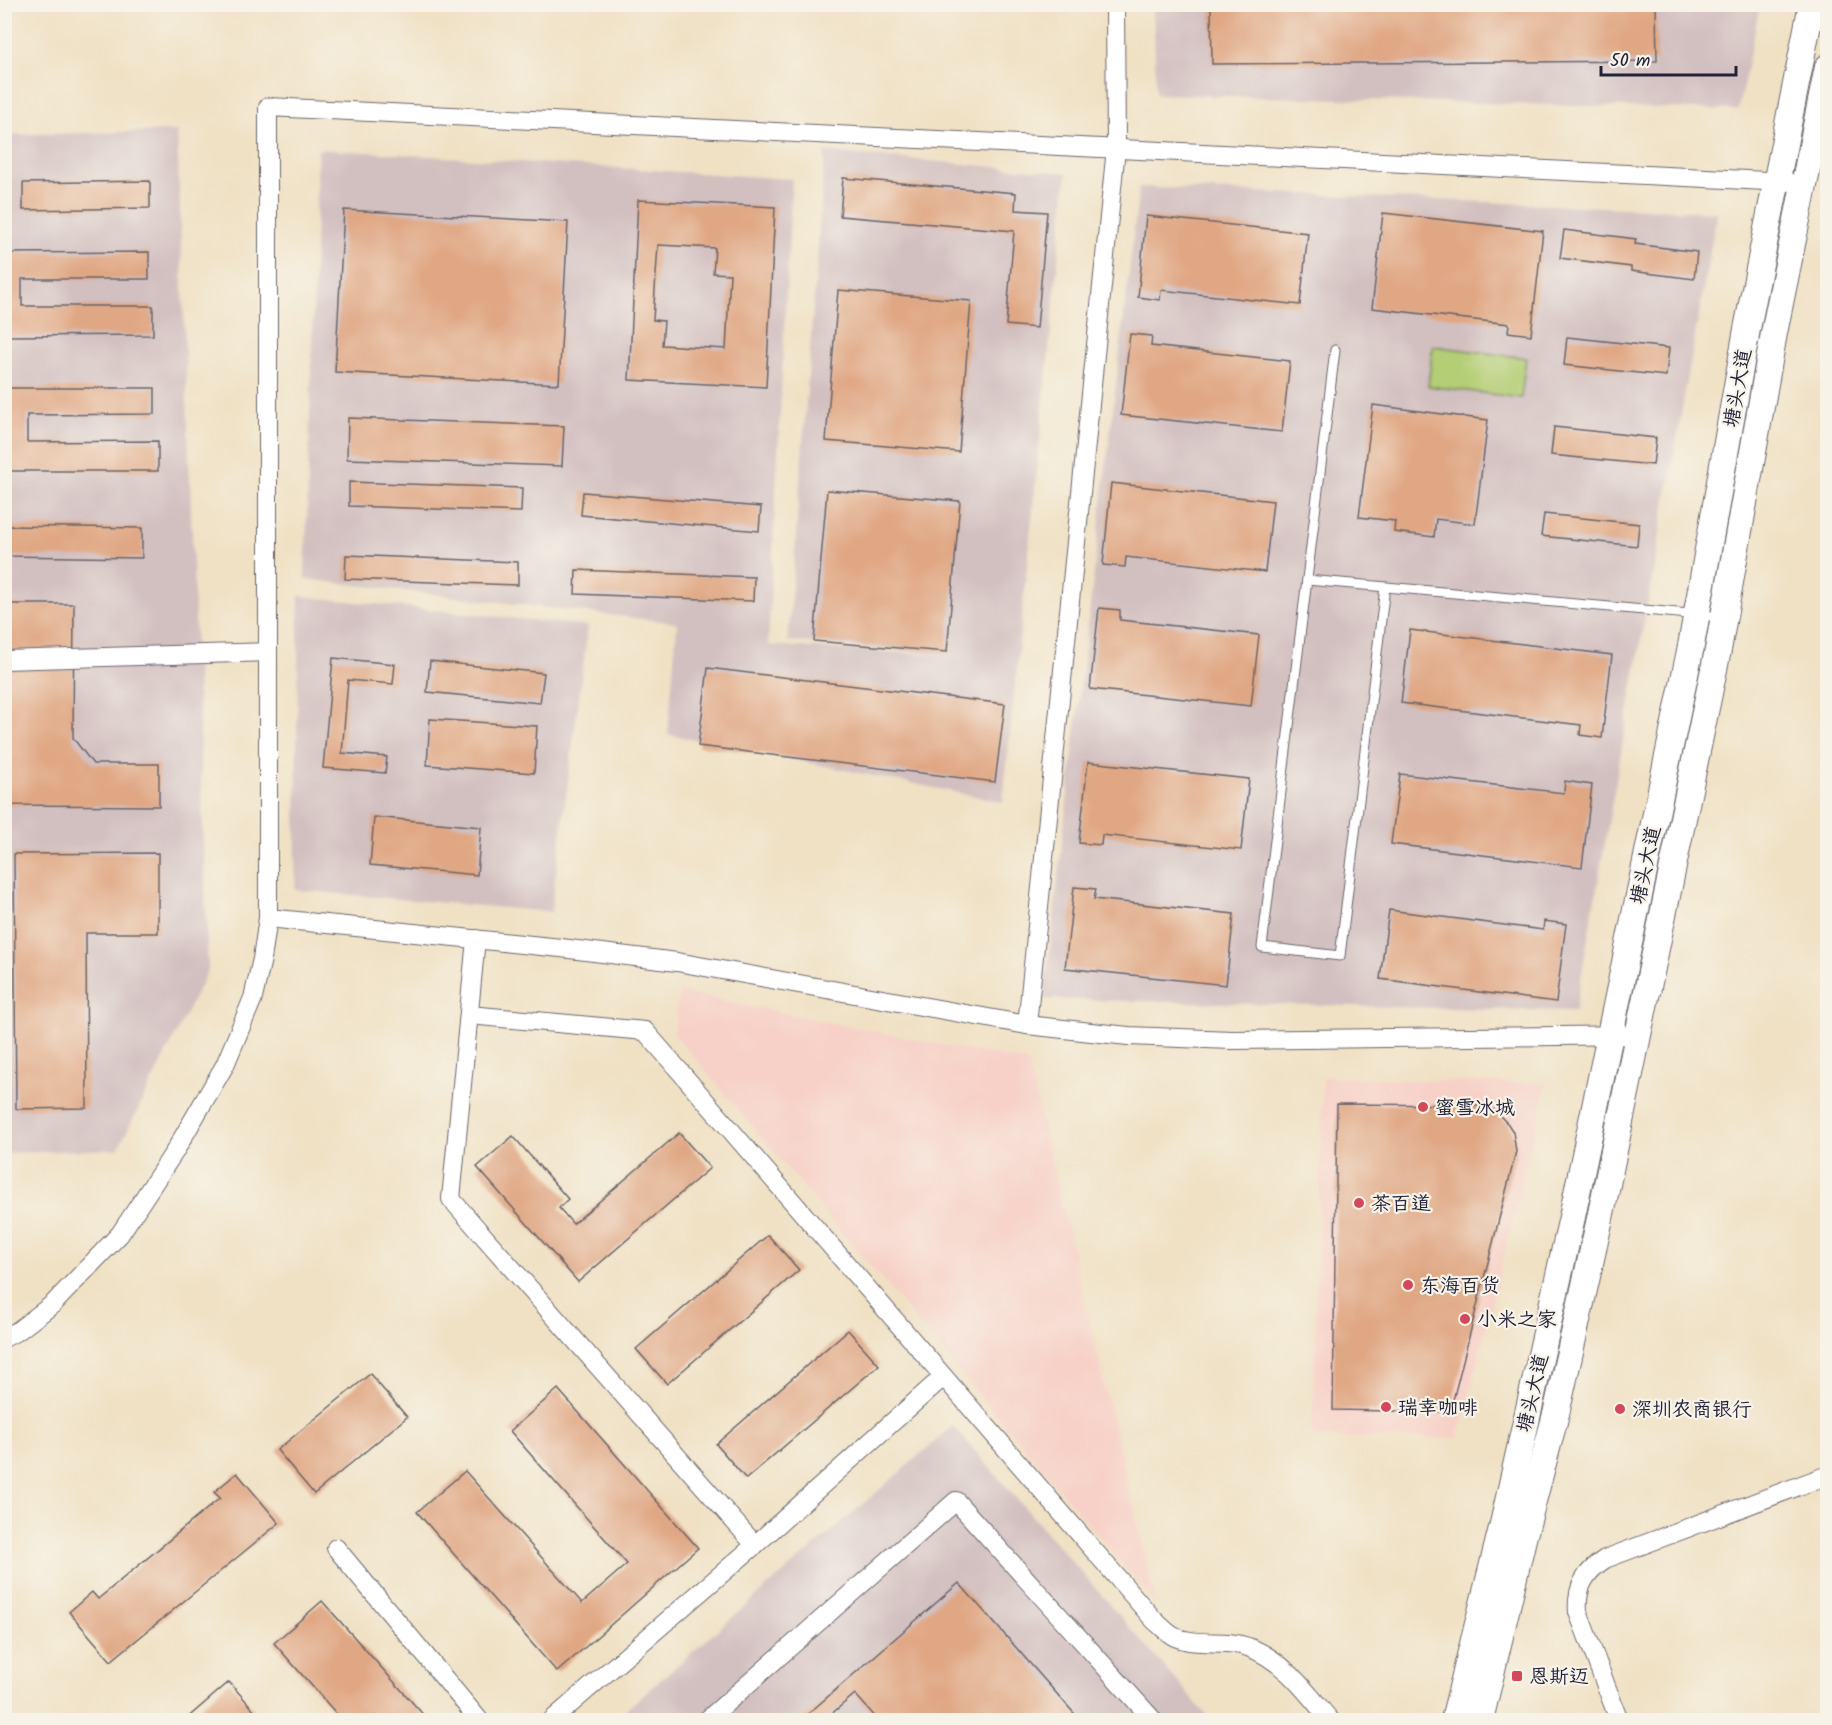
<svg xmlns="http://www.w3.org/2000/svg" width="1832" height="1725" font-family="Kalam,'LXGW WenKai TC',sans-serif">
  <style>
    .built { fill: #f7d1c8 }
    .industrial { fill: #d2bfc0 }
    .green { fill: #b4ce74; stroke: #6b7858; stroke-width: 1.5 }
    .building { fill: #e0a784; fill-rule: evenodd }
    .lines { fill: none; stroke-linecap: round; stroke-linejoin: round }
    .service-casing { stroke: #6a656b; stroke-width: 11 }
    .minor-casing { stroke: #6a656b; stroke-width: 20 }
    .secondary-casing { stroke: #6a656b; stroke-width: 28 }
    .service { stroke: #fff; stroke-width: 9 }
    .minor { stroke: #fff; stroke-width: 18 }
    .secondary { stroke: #fff; stroke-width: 26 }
    .poi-dot { fill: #d1495b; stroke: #f7f3e8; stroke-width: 2 }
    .labels { text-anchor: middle; stroke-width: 4.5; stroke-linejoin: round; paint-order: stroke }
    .street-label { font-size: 20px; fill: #22223b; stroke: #f7f3e8 }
    .poi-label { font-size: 20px; fill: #22223b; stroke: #f7f3e8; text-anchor: start }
  </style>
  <rect width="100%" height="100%" fill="#f7f3e8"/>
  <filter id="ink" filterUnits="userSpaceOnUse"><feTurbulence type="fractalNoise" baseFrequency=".0167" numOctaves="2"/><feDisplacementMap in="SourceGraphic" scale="12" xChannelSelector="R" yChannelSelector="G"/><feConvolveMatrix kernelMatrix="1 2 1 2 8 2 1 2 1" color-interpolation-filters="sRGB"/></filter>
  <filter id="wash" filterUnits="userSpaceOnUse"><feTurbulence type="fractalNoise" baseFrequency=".008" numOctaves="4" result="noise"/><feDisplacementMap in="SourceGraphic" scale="24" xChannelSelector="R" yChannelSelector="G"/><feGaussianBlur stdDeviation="1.35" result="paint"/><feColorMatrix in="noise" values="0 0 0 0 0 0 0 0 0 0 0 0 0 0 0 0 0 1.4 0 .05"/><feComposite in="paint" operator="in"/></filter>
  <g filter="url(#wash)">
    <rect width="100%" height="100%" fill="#f0e1c4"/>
    <g class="built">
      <path d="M 679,992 L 1028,1062 L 1156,1604 L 674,1034 Z"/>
      <path d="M 1323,1077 L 1547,1084 L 1458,1438 L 1312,1438 Z"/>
    </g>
    <g class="industrial">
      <path d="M 1153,5 L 1760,5 L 1738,110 L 1156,94 Z"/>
      <path d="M 177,131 L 208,970 L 118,1149 L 5,1153 L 4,135 Z"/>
      <path d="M 318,149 L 792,179 L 768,645 L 974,657 L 788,641 L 825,152 L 1067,173 L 1003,802 L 668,734 L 677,623 L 305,579 Z"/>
      <path d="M 1139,187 L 1717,212 L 1575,1011 L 1044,999 Z"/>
      <path d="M 299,596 L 588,626 L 551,912 L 295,890 Z"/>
      <path d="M 953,1426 L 1211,1720 L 614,1720 Z"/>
    </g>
    <path class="green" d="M 1433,346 L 1526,358 L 1521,398 L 1428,386 Z"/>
    <g id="blocks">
      <g class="building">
        <path d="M 1211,4 L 1656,4 L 1657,61 L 1212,64 Z"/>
        <path d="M 843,178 L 1016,193 L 1015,210 L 1047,212 L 1037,328 L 1006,325 L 1014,231 L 840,216 Z"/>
        <path d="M 150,181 L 150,208 L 23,210 L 23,183 Z"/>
        <path d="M 638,200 L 775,207 L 766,387 L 629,380 ZM 658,245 L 715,248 L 713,273 L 730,274 L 726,349 L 662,345 L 664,321 L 653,320 Z"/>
        <path d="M 344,210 L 568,222 L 559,384 L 335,372 Z"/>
        <path d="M 1383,213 L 1543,231 L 1531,335 L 1508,332 L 1509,324 L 1372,308 Z"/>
        <path d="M 1146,216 L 1308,233 L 1300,305 L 1161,290 L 1160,300 L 1138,297 Z"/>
        <path d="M 1564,230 L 1636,239 L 1635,244 L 1697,252 L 1694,279 L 1631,271 L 1631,267 L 1560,258 Z"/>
        <path d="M 149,252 L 149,279 L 22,279 L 22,306 L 153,306 L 153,335 L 4,336 L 4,253 Z"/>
        <path d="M 838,290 L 971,301 L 959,452 L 826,441 Z"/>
        <path d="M 1130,334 L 1152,336 L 1151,346 L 1290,361 L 1282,432 L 1121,415 Z"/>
        <path d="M 1567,337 L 1669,348 L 1666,376 L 1564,365 Z"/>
        <path d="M 4,388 L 155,388 L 155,414 L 27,415 L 27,442 L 158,441 L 158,471 L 4,471 Z"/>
        <path d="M 1373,405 L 1488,420 L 1475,524 L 1436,519 L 1434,537 L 1394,532 L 1395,521 L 1359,517 Z"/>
        <path d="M 348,418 L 564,426 L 562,466 L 347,459 Z"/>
        <path d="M 1554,427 L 1656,438 L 1653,465 L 1551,455 Z"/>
        <path d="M 349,482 L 522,488 L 521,512 L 349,506 Z"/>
        <path d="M 1111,483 L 1273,501 L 1265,572 L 1126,557 L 1125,567 L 1103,565 Z"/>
        <path d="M 827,490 L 960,501 L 947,652 L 814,641 Z"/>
        <path d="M 583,492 L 761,507 L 759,531 L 581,515 Z"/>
        <path d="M 1544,514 L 1639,524 L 1637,546 L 1541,536 Z"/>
        <path d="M 6,526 L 142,528 L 142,558 L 5,556 Z"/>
        <path d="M 346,555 L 518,562 L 518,585 L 345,579 Z"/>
        <path d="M 576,570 L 754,577 L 753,601 L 575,594 Z"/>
        <path d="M 7,604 L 74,604 L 73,738 L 93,764 L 159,764 L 159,806 L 7,805 Z"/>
        <path d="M 1099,608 L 1120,610 L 1120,620 L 1259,635 L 1251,706 L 1090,689 Z"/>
        <path d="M 1410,630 L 1612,655 L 1602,738 L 1580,735 L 1581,725 L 1401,703 Z"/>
        <path d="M 333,658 L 395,664 L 393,684 L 348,680 L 342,753 L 387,757 L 385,773 L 323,768 Z"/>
        <path d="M 430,661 L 544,673 L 540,703 L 427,692 Z"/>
        <path d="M 708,668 L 1005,704 L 995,782 L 698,746 Z"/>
        <path d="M 430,719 L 537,726 L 534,773 L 427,765 Z"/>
        <path d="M 1088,762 L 1249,779 L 1241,850 L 1102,835 L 1101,845 L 1079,843 Z"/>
        <path d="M 1400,774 L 1564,793 L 1565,781 L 1592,785 L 1582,867 L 1391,844 Z"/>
        <path d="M 374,817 L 481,827 L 477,875 L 370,865 Z"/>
        <path d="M 158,853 L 158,933 L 86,933 L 87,1108 L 16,1109 L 14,854 Z"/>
        <path d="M 1074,887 L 1096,889 L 1094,899 L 1234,914 L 1226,985 L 1065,968 Z"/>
        <path d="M 1389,910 L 1543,930 L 1544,921 L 1566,924 L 1556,1002 L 1380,979 Z"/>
        <path d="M 1337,1104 L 1477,1105 L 1495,1111 L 1508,1124 L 1513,1132 L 1516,1151 L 1514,1160 L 1450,1412 L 1333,1410 Z"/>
        <path d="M 679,1133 L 710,1168 L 578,1282 L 477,1167 L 513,1136 L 568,1199 L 559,1208 L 573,1224 Z"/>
        <path d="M 768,1235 L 799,1270 L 667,1384 L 636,1349 Z"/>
        <path d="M 848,1330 L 879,1365 L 746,1479 L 716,1444 Z"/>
        <path d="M 370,1374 L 407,1417 L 314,1494 L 277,1450 Z"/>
        <path d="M 558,1389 L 698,1548 L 557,1672 L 417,1512 L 465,1471 L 582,1603 L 627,1564 L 510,1431 Z"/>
        <path d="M 237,1473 L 279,1523 L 111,1661 L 69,1612 L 92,1592 L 98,1599 L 220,1498 L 214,1492 Z"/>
        <path d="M 959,1583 L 1080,1720 L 878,1720 L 855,1694 L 824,1720 L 801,1720 Z"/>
        <path d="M 322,1601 L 428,1720 L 342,1720 L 274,1643 Z"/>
        <path d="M 229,1682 L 263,1720 L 185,1720 Z"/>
      </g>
    </g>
  </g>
  <g filter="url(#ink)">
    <use href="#blocks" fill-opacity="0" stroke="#6a656b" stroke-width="1.5"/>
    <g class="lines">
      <g class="service-casing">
        <g id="service">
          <path d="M 1335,350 L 1262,947 L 1340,956 L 1385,587"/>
          <path d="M 1307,580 L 1723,617"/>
        </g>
      </g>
      <g class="minor-casing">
        <g id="minor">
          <path d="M 4,660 L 268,652"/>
          <path d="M 268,918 L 561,948 L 677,962 L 1027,1025 L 1128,1036 L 1232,1040 L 1638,1035"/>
          <path d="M 476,939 L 451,1199 L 755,1545"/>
          <path d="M 469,1015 L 645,1031 L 1154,1620 C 1160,1625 1168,1634 1175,1637 C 1199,1647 1225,1638 1248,1647 C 1284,1660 1307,1693 1330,1720"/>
          <path d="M 1027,1025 L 1116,148 L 1115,4"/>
          <path d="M 4,1338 L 19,1330 L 53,1304 L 120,1234 L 175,1151 L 225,1065 L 253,998 L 262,959 L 268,918 L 268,107 L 1788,182"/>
          <path d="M 336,1548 L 479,1720"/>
          <path d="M 552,1720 L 755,1545 L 943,1377"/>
          <path d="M 707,1720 L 956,1501 L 1153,1720"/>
          <path d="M 1619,1720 L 1578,1612 C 1576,1587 1585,1572 1605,1559 L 1828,1475"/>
        </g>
      </g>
      <g class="secondary-casing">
        <g id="secondary">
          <path d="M 1454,1720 L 1503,1524 L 1572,1217 L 1691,646 L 1747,329 L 1812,4"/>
          <path d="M 1480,1720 L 1523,1539 L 1556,1414 L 1599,1223 L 1718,650 L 1774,333 L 1828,67"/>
        </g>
      </g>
      <use href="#service" class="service"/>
      <use href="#minor" class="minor"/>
      <use href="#secondary" class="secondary"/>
    </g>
  </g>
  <g class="poi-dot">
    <circle cx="1423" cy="1107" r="6"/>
    <circle cx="1359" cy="1203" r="6"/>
    <circle cx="1408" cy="1285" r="6"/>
    <circle cx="1465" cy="1319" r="6"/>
    <circle cx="1386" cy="1407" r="6"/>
    <circle cx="1620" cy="1409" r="6"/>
    <rect x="1511" y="1670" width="12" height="12" rx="3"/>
  </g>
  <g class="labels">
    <g class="street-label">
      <text transform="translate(1737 388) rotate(-80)" y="7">塘头大道</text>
      <text transform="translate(1645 865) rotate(-78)" y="7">塘头大道</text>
      <text transform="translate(1532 1393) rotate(-77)" y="7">塘头大道</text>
    </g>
    <g class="poi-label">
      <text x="1435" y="1114">蜜雪冰城</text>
      <text x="1371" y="1210">茶百道</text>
      <text x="1420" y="1292">东海百货</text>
      <text x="1477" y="1326">小米之家</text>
      <text x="1398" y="1414">瑞幸咖啡</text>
      <text x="1632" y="1416">深圳农商银行</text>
      <text x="1529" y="1683">恩斯迈</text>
    </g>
  </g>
  <rect width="1832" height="1725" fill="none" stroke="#f7f3e8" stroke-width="24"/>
  <path d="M1601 66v9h135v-9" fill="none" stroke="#22223b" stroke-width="3"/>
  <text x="1610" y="66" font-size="18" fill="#22223b" stroke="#f7f3e8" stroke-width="4.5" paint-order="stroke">50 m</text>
</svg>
